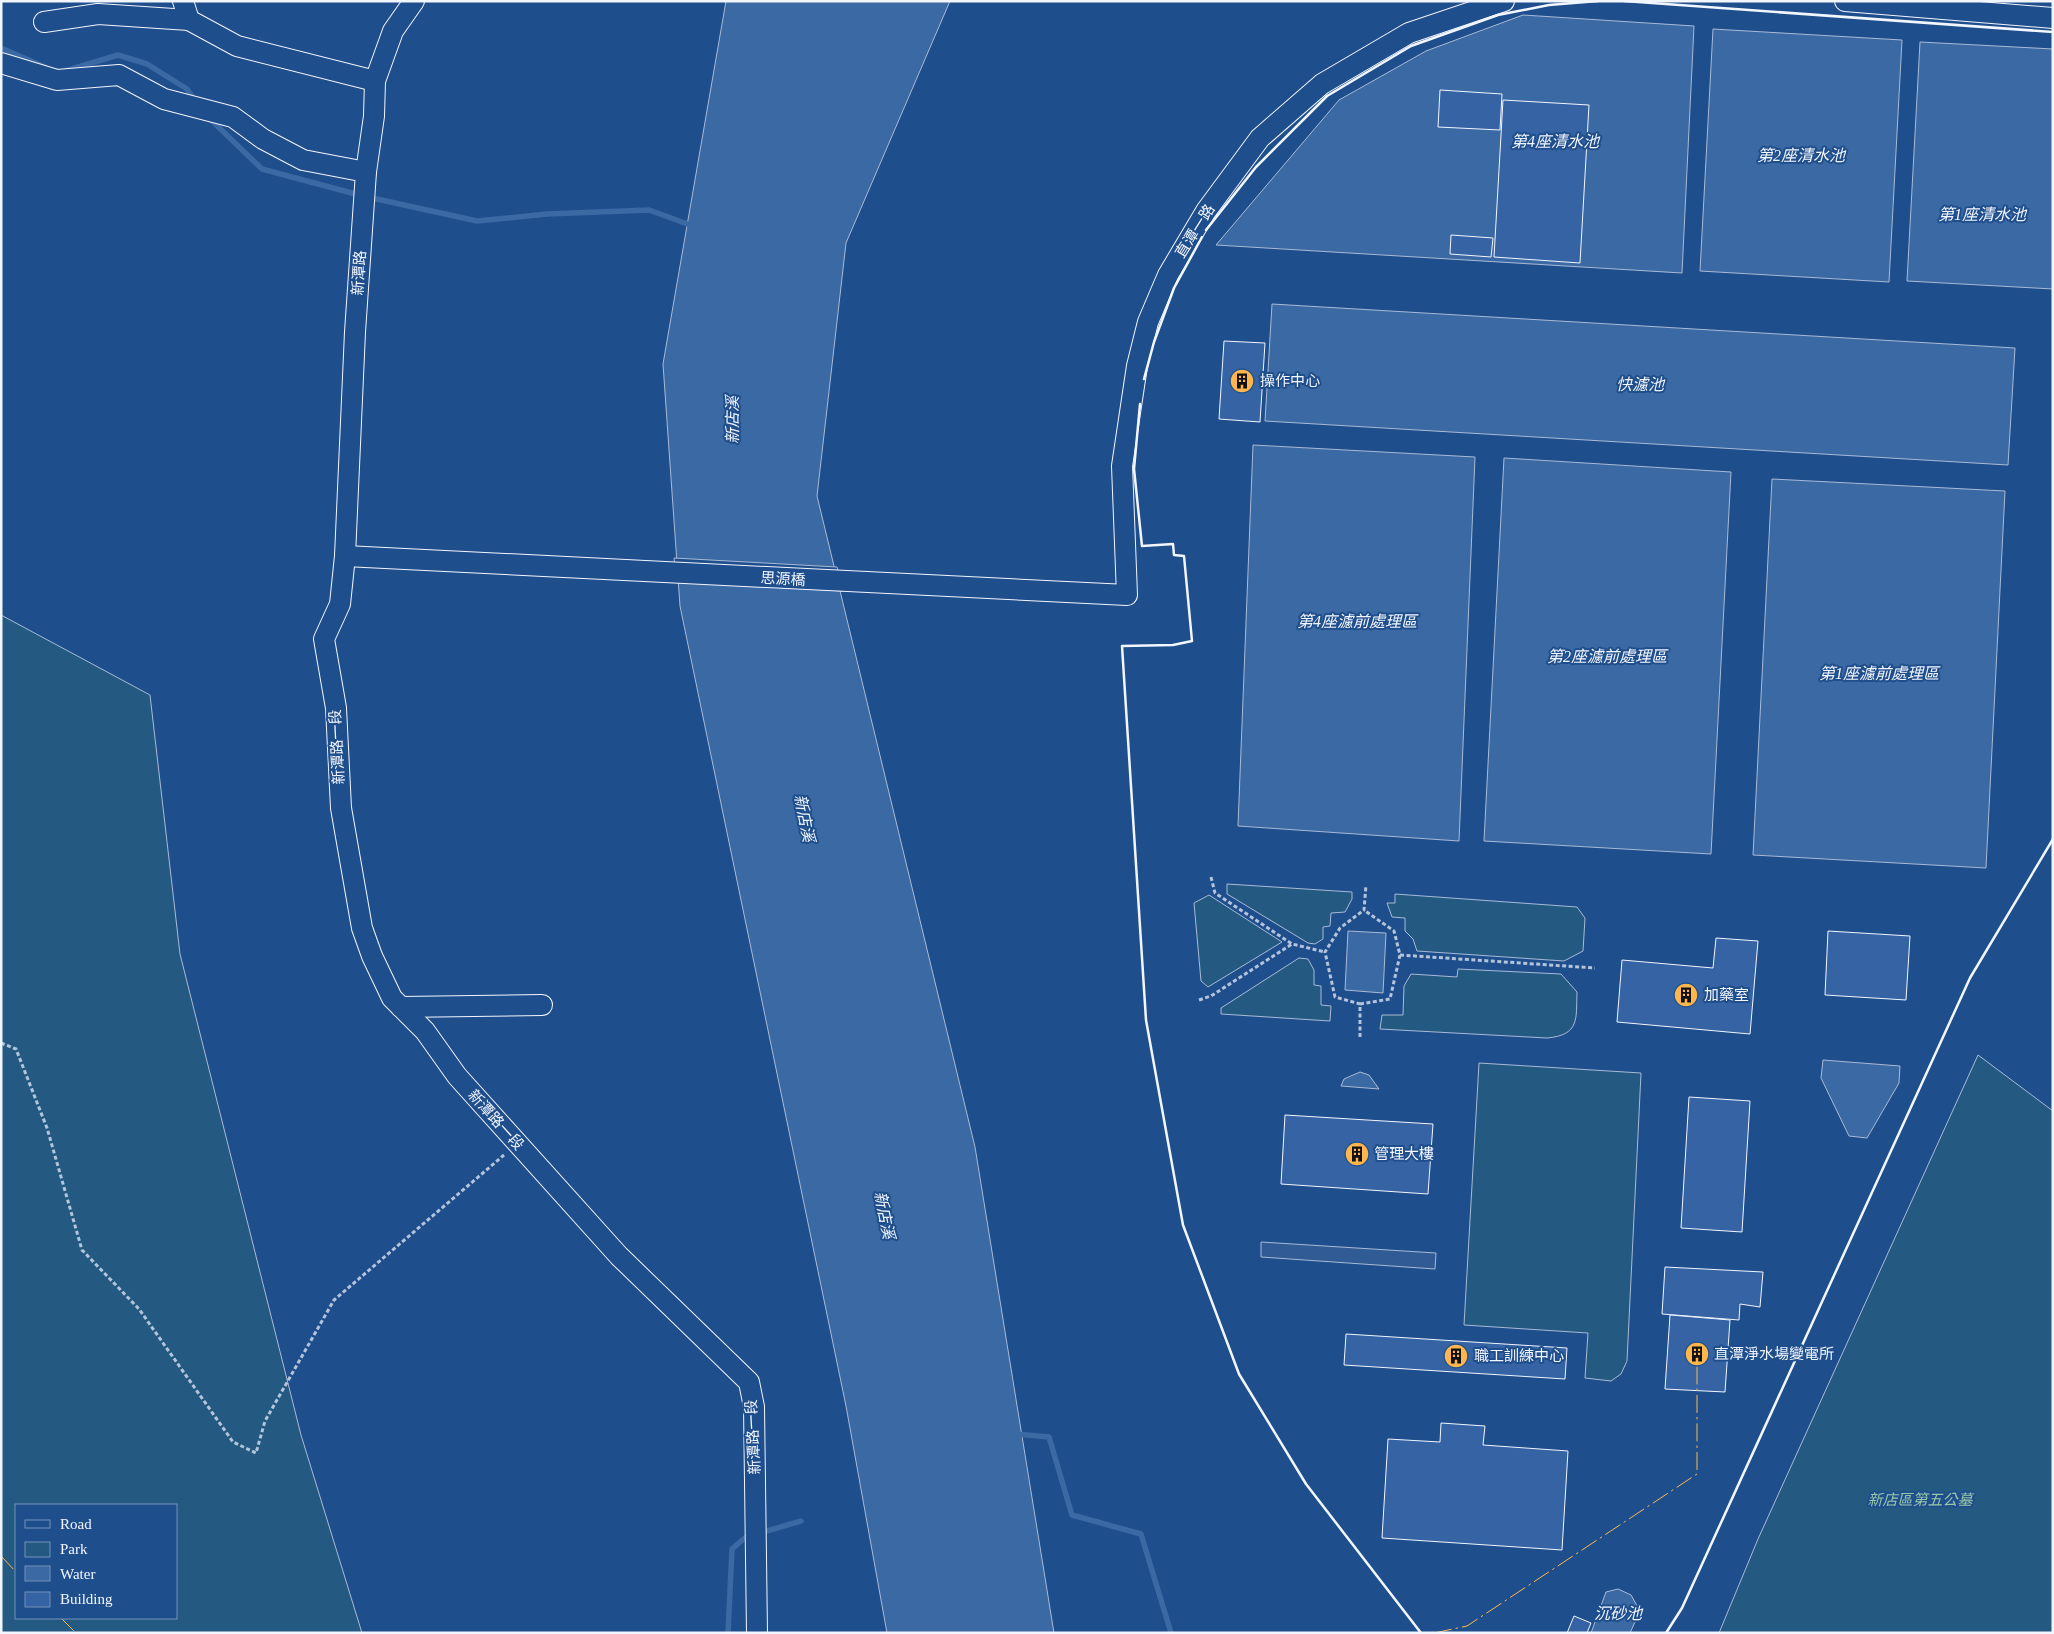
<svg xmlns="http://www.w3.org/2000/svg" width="2054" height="1634" font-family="'Times New Roman','Noto Sans TC',serif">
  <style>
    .green { fill: #245a82; stroke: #a8bbd7; fill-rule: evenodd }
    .parking { fill: #305b95; stroke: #a8bbd7 }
    .water { fill: #3b69a3; stroke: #a8bbd7 }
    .pier { fill: #1f4e8c; stroke: #a8bbd7 }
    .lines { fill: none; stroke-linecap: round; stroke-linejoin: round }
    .stream { stroke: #3b69a3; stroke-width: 5.5 }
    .building { fill: #3563a3; stroke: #f2f6ff }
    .minor-casing { stroke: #f2f6ff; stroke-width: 22 }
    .path { stroke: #b3c4dc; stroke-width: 3; stroke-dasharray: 4 2.5; stroke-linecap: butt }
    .minor { stroke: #1f4e8c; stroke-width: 20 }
    .wall { stroke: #f2f6ff; stroke-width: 2.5 }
    .power { stroke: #ffb74d; stroke-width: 1; stroke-dasharray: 18 4 2.5 4; stroke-linecap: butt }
    .labels { text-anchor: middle; stroke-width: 4; stroke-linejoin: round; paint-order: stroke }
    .street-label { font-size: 15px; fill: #f2f6ff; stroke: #1f4e8c }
    .poi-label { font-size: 15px; fill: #f2f6ff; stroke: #1f4e8c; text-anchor: start }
    .park-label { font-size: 15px; font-style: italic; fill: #97c8a6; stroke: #1f4e8c }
    .water-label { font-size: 16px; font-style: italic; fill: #f2f6ff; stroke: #1f4e8c }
  </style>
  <rect width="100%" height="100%" fill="#1f4e8c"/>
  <g class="green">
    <path d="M 1,615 L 150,695 L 180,954 L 301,1435 L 362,1633 L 1,1633 ZM 176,1505 L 176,1618 L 16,1618 L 16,1505 Z"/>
    <path d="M 1227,884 L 1352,892 L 1352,899 L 1345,912 L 1331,913 L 1330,926 L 1323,927 L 1323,939 L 1315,944 L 1308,943 L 1227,894 Z"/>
    <path d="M 1395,894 L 1577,907 L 1585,918 L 1583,951 L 1564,961 L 1417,951 L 1413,939 L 1405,931 L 1405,918 L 1392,917 L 1387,903 L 1395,903 Z"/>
    <path d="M 1209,895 L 1282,942 L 1208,987 L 1201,981 L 1194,903 Z"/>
    <path d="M 1299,958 L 1308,959 L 1314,970 L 1314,985 L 1321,986 L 1321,1005 L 1331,1006 L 1330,1021 L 1221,1014 L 1221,1008 Z"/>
    <path d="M 1458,969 L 1561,974 L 1577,992 C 1576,1019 1580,1035 1547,1038 L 1380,1029 L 1382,1015 L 1403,1015 L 1404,986 L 1411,974 L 1457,977 Z"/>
    <path d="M 1978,1055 L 2053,1111 L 2053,1633 L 1719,1633 L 1758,1539 Z"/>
    <path d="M 1479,1063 L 1641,1073 L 1627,1361 L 1621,1374 L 1611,1381 L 1585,1378 L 1588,1333 L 1464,1325 Z"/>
  </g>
  <path class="parking" d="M 1261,1242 L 1436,1253 L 1435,1269 L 1261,1257 Z"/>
  <g class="water">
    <path d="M 726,1 L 950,1 L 846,243 L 817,496 L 975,1147 L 1054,1633 L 887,1633 L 846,1406 L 680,606 L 663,364 Z"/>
    <path d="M 1523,15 L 1694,26 L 1682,273 L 1216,245 L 1339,100 L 1426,51 Z"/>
    <path d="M 1713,29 L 1902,40 L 1889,282 L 1700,271 Z"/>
    <path d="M 1920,42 L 2053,49 L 2053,289 L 1907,281 Z"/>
    <path d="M 1272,304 L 2015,348 L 2008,465 L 1265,421 Z"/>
    <path d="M 1253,445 L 1475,457 L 1459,841 L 1238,826 Z"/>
    <path d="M 1504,458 L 1731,472 L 1711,854 L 1484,841 Z"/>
    <path d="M 1772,479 L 2005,491 L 1986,868 L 1753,855 Z"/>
    <path d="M 1348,931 L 1386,933 L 1383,993 L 1345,990 Z"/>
    <path d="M 1823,1060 L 1900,1066 L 1899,1083 L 1867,1138 L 1849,1136 L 1821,1078 Z"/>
    <path d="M 1360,1072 L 1369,1075 L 1379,1089 L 1341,1086 L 1344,1079 Z"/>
    <path d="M 1618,1589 L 1631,1595 L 1640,1611 L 1630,1633 L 1591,1633 L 1606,1592 Z"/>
  </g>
  <path class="pier" d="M 674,558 L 837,567 L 843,591 L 676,582 Z"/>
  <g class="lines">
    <g class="stream">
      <path d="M 1,48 L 45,67"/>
      <path d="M 65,71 L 118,55 L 147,64 L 187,89 L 196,102"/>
      <path d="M 208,117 L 262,169 L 363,196 L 477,221 L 547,214 L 649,210 L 693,226"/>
      <path d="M 1015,1434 L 1049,1437 L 1072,1515 L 1141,1534 L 1171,1633"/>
      <path d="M 760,1533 L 801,1521"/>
      <path d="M 728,1633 L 732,1549 L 746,1537 L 751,1535"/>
    </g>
  </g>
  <g class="building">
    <path d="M 1440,90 L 1502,94 L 1500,130 L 1438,127 Z"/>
    <path d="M 1503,100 L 1589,105 L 1580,263 L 1494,257 Z"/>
    <path d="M 1451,235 L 1493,238 L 1491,257 L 1450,254 Z"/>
    <path d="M 1224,341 L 1265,343 L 1260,422 L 1219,419 Z"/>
    <path d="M 1828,931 L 1910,936 L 1906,1000 L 1825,995 Z"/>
    <path d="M 1716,938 L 1758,941 L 1750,1034 L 1617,1022 L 1622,960 L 1713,968 Z"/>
    <path d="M 1689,1097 L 1750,1101 L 1742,1232 L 1681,1228 Z"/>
    <path d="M 1285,1115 L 1433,1124 L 1428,1194 L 1281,1184 Z"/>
    <path d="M 1665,1267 L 1763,1272 L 1760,1307 L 1740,1304 L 1739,1320 L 1662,1314 Z"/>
    <path d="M 1670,1315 L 1730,1320 L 1725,1392 L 1665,1389 Z"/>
    <path d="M 1346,1334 L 1567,1348 L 1565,1379 L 1344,1365 Z"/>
    <path d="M 1441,1423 L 1485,1426 L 1483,1445 L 1568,1451 L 1562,1550 L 1382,1538 L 1388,1439 L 1440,1442 Z"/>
    <path d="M 1574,1616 L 1591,1623 L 1587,1633 L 1567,1633 Z"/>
  </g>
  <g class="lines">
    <g class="minor-casing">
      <g id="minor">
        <path d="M 183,1 L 189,20 L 237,46 L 375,81"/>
        <path d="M 414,1 L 393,31 L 375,81 L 374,116 L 366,172 L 355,332 L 345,556 L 340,604 L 324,639 L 336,708 L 341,808 L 362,928 L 372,956 L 392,998 L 425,1031 L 457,1076 L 619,1256 L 749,1382 L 754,1407 L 757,1633"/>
        <path d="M 1845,1 L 2053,18"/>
        <path d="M 44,22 L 98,14 L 189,20"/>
        <path d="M 1,63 L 57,80 L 119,75 L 164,99 L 233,117 L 263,139 L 303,160 L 366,172"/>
        <path d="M 345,556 L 1127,595 L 1122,466 L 1137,366 L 1148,322 L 1168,275 L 1206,211 L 1260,138 L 1322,84 L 1409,33 L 1504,1"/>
        <path d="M 401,1007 L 542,1005"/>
      </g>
    </g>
    <g class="path">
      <path d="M 1211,877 L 1215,893 L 1292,944 L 1325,952"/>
      <path d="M 1400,955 L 1595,968"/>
      <path d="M 1199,1000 L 1211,996 L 1292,944"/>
      <path d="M 1360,1004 L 1390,999 L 1400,955 L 1394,931 L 1364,910"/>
      <path d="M 1360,1037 L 1360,1004 L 1335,997 L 1325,952 L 1340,928 L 1364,910 L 1366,885"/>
      <path d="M 1,1043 L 16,1049 L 47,1128 L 82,1250 L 139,1309 L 233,1442 L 256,1453 L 265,1421 L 334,1300 L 504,1155"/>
    </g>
    <use href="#minor" class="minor"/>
    <g class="wall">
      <path d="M 1624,1 L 2053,32"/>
      <path d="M 1206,230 L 1256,167 L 1327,96 L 1411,46 L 1498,15 L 1549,5 L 1598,1"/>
      <path d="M 1144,379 L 1154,342 L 1174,288 L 1202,237"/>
      <path d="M 1140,404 L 1134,469 L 1142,546 L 1173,544 L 1174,555 L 1184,556 L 1192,641 L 1173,645 L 1122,646 L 1146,1020 L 1183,1225 L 1239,1374 L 1306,1484 L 1421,1633"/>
      <path d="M 1666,1633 L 1682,1608 L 1970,978 L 2053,839"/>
    </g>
    <g class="power">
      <path d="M 1,1556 L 16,1572"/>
      <path d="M 61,1618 L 76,1633"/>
      <path d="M 1434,1633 L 1467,1626 L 1697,1474 L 1697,1359"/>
    </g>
  </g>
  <defs>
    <g id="building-disc" transform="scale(1.25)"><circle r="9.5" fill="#ffb74d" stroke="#1f4e8c"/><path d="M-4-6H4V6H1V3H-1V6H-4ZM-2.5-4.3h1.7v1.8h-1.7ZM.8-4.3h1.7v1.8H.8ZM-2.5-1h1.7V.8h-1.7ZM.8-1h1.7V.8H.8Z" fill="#111"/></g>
  </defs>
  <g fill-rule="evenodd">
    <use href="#building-disc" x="1242" y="381"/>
    <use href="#building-disc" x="1686" y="995"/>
    <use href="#building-disc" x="1357" y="1154"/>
    <use href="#building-disc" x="1697" y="1354"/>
    <use href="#building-disc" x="1456" y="1356"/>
  </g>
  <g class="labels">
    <g class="street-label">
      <text transform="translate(1195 231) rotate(-58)" y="5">直潭一路</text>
      <text transform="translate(359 273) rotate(-86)" y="5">新潭路</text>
      <text transform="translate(783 579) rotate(3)" y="5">思源橋</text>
      <text transform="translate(337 747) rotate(-93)" y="5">新潭路一段</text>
      <text transform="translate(496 1120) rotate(48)" y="5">新潭路一段</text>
      <text transform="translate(753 1437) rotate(-93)" y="5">新潭路一段</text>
    </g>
    <g class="poi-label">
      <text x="1260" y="386">操作中心</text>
      <text x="1704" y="1000">加藥室</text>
      <text x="1374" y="1159">管理大樓</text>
      <text x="1714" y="1359">直潭淨水場變電所</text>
      <text x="1474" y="1361">職工訓練中心</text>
    </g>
    <g class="park-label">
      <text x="1920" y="1505">新店區第五公墓</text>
    </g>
    <g class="water-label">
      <text x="1555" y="147">第4座清水池</text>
      <text x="1801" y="161">第2座清水池</text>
      <text x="1982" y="220">第1座清水池</text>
      <text x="1640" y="390">快濾池</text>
      <text transform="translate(732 420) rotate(-90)" y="6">新店溪</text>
      <text x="1357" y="627">第4座濾前處理區</text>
      <text x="1607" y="662">第2座濾前處理區</text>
      <text x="1879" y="679">第1座濾前處理區</text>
      <text transform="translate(805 818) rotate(79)" y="6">新店溪</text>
      <text transform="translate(885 1215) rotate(79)" y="6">新店溪</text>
      <text x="1618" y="1619">沉砂池</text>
    </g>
  </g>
  <rect width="2054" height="1634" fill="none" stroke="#f2f6ff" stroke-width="5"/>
  <rect x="15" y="1504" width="162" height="115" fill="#1f4e8c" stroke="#7391ba"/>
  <rect x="25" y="1520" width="25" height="8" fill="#1f4e8c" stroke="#7391ba"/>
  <text x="60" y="1529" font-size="15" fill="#f2f6ff">Road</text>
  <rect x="25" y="1542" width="25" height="15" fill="#245a82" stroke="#7391ba"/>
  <text x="60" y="1554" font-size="15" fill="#f2f6ff">Park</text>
  <rect x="25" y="1566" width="25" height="15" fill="#3b69a3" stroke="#7391ba"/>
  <text x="60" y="1579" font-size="15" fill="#f2f6ff">Water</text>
  <rect x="25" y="1592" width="25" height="15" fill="#3563a3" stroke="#7391ba"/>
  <text x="60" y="1604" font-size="15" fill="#f2f6ff">Building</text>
</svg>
